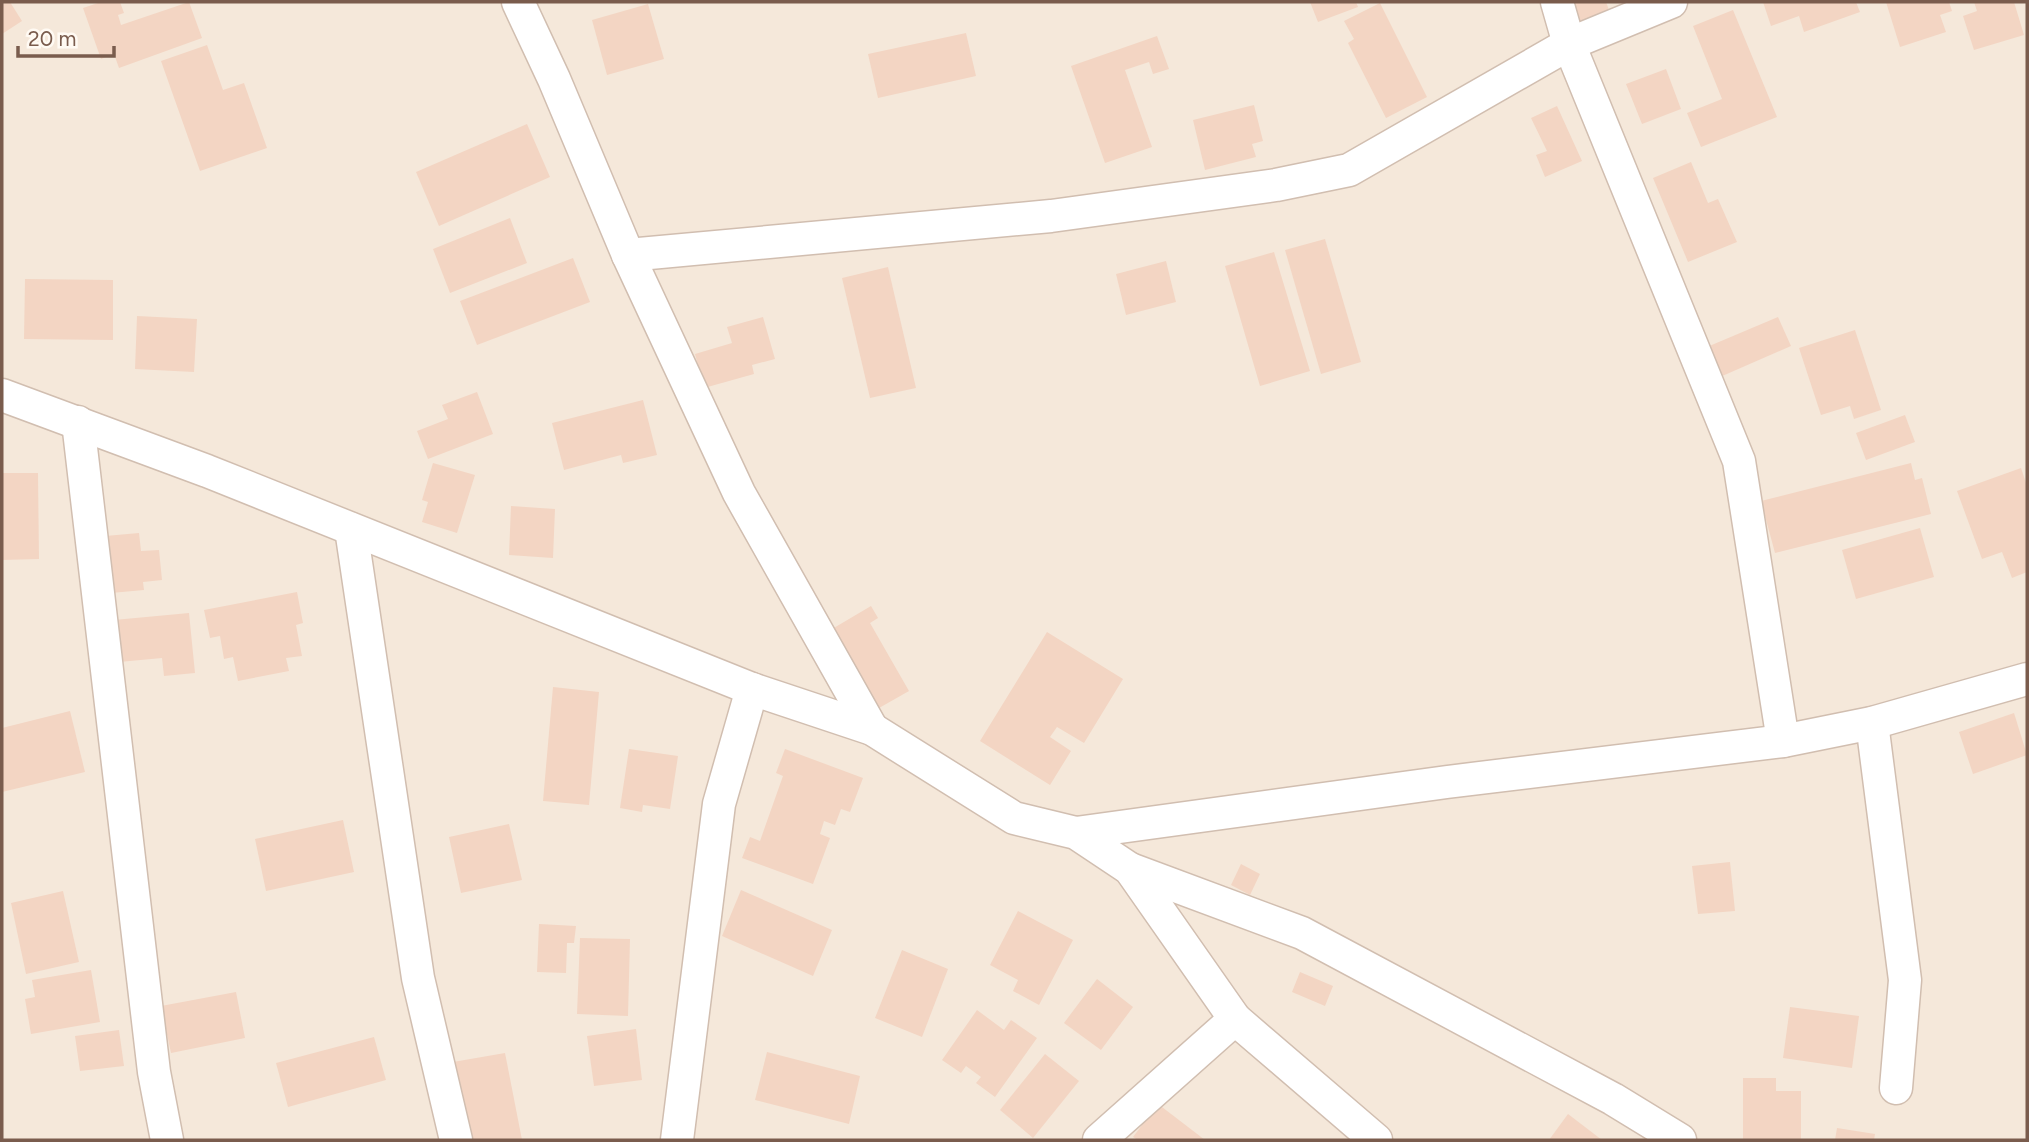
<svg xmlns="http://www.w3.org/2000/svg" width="2029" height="1142" font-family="Figtree,sans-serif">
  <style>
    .residential { fill: #f5e8da }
    .building { fill: #f3d5c3 }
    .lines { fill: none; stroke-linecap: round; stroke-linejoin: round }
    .street-casing { stroke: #d1beb0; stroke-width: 35 }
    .street { stroke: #fff; stroke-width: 32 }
  </style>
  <rect width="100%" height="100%" fill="#fdf6ec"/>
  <rect class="residential" x="2" y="2" width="2025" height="1138"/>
  <g class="building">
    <path d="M 2,2 L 10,2 L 22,21 L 2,34 Z"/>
    <path d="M 101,2 L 120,2 L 124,13 L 118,15 L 121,25 L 189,2 L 202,38 L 119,68 L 114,54 L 101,59 L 83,8 Z"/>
    <path d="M 1310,2 L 1356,2 L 1358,7 L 1318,22 Z"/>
    <path d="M 1570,2 L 1606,2 L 1609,10 L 1578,22 Z"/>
    <path d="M 1763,2 L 1856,2 L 1860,12 L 1804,32 L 1799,16 L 1771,26 Z"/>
    <path d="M 1886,2 L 1949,2 L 1952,11 L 1940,15 L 1946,32 L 1900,47 Z"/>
    <path d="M 1974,2 L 2014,2 L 2024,35 L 1974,50 L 1963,16 L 1977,11 Z"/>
    <path d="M 1380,3 L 1427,97 L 1386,118 L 1348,43 L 1354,39 L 1344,21 Z"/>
    <path d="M 648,4 L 664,59 L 607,75 L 592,20 Z"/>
    <path d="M 1733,10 L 1777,117 L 1701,147 L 1687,113 L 1722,99 L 1693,26 Z"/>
    <path d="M 966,33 L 976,76 L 878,98 L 868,54 Z"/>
    <path d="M 1157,36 L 1169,69 L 1153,74 L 1149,62 L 1125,70 L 1152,147 L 1105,163 L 1071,66 Z"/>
    <path d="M 207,45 L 223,90 L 244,83 L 267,148 L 200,171 L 161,61 Z"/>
    <path d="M 1666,69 L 1681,109 L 1642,124 L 1626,84 Z"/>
    <path d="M 1254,105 L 1263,141 L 1252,144 L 1256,157 L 1205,170 L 1193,120 Z"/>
    <path d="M 1557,106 L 1582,161 L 1545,177 L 1536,155 L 1547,151 L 1531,118 Z"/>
    <path d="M 527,124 L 550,177 L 439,226 L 416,172 Z"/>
    <path d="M 1691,162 L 1708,203 L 1718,199 L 1737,242 L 1688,262 L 1653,178 Z"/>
    <path d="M 510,218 L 527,263 L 450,293 L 433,249 Z"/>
    <path d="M 1325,239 L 1361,362 L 1321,374 L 1285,250 Z"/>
    <path d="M 1274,252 L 1310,371 L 1260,386 L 1225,266 Z"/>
    <path d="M 573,258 L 590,302 L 477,345 L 460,301 Z"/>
    <path d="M 1166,261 L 1176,302 L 1126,315 L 1116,274 Z"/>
    <path d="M 888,267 L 916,388 L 870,398 L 842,278 Z"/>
    <path d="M 25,279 L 113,280 L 113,340 L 24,339 Z"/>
    <path d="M 137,316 L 197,319 L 194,372 L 135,369 Z"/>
    <path d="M 763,317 L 775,359 L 752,365 L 754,374 L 704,388 L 695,354 L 732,343 L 727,327 Z"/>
    <path d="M 1778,317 L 1791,346 L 1720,377 L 1707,347 Z"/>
    <path d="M 1855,330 L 1881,410 L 1854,419 L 1850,406 L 1821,415 L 1799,348 Z"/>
    <path d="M 477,392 L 493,434 L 428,459 L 417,431 L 448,419 L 442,405 Z"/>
    <path d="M 643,400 L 657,455 L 623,463 L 621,455 L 564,470 L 552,423 Z"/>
    <path d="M 1905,415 L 1915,442 L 1866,460 L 1856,433 Z"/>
    <path d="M 433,463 L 475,475 L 457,533 L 422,522 L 428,502 L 422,500 Z"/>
    <path d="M 1911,463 L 1915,480 L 1922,478 L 1931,514 L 1775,553 L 1761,501 Z"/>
    <path d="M 2021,468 L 2027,486 L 2027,572 L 2012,578 L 2002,552 L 1982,559 L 1957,491 Z"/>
    <path d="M 2,473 L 38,473 L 39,559 L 2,560 Z"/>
    <path d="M 511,506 L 555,509 L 553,558 L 509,555 Z"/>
    <path d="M 1920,528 L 1934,577 L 1856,599 L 1842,550 Z"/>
    <path d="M 139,533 L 141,551 L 159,550 L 162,580 L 143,582 L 144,590 L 100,594 L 94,537 Z"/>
    <path d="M 297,592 L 303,623 L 296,625 L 302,656 L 286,658 L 289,671 L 238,681 L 233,657 L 224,659 L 220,636 L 210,638 L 204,610 Z"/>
    <path d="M 871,606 L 878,618 L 870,623 L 909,691 L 872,712 L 827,632 Z"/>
    <path d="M 189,613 L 195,673 L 164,676 L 162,658 L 119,662 L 114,620 Z"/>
    <path d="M 1047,632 L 1123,679 L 1084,743 L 1057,727 L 1050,737 L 1071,751 L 1050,785 L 980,741 Z"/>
    <path d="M 553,687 L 599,692 L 589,805 L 543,801 Z"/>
    <path d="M 70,711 L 85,772 L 2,792 L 2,728 Z"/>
    <path d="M 2014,713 L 2027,755 L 1973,774 L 1959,732 Z"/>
    <path d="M 629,749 L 678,756 L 670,809 L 643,805 L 642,812 L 620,808 Z"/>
    <path d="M 785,749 L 863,778 L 850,812 L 841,809 L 835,825 L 824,821 L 820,834 L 830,838 L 813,884 L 742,858 L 750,837 L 760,841 L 783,776 L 776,773 Z"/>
    <path d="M 343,820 L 354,872 L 266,891 L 255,839 Z"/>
    <path d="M 509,824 L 522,880 L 461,893 L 449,837 Z"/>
    <path d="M 1730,862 L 1735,911 L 1698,914 L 1692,866 Z"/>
    <path d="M 1241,864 L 1260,874 L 1250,895 L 1231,885 Z"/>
    <path d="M 741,890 L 832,930 L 813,976 L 722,936 Z"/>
    <path d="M 63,891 L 79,962 L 26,974 L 11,903 Z"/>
    <path d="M 1018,911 L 1073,940 L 1039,1005 L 1013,991 L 1018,980 L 990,965 Z"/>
    <path d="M 539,924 L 576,926 L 574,943 L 567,943 L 566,973 L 537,972 Z"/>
    <path d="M 580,938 L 630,939 L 628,1016 L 577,1014 Z"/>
    <path d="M 902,950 L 948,969 L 922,1037 L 875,1018 Z"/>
    <path d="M 91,970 L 100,1022 L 31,1034 L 25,999 L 35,997 L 32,980 Z"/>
    <path d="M 1300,972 L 1333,986 L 1325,1006 L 1292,992 Z"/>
    <path d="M 1097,979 L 1133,1007 L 1101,1050 L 1064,1023 Z"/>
    <path d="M 236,992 L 245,1038 L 171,1053 L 161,1006 Z"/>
    <path d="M 1790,1007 L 1859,1016 L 1852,1068 L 1783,1058 Z"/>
    <path d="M 977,1010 L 1004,1030 L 1011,1020 L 1037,1038 L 995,1097 L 976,1083 L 981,1077 L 966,1066 L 961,1073 L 942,1060 Z"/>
    <path d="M 636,1029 L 642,1080 L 594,1086 L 587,1036 Z"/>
    <path d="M 119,1030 L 124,1066 L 80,1071 L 75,1036 Z"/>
    <path d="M 374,1037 L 386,1080 L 288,1107 L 276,1063 Z"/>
    <path d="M 767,1052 L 860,1076 L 849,1124 L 755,1100 Z"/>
    <path d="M 505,1053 L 522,1140 L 467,1140 L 453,1062 Z"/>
    <path d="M 1045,1054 L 1079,1081 L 1033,1138 L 1000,1110 Z"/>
    <path d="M 1743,1078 L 1776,1078 L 1776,1091 L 1801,1091 L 1801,1140 L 1743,1140 Z"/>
    <path d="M 1158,1104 L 1205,1140 L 1138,1140 L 1133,1137 Z"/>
    <path d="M 1568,1114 L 1602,1140 L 1549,1140 Z"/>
    <path d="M 1837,1128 L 1875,1134 L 1874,1140 L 1835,1140 Z"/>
  </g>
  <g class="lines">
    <g class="street-casing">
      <g id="street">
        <path d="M 518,2 L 554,79 L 628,255 L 739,493 L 872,729"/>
        <path d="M 1557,2 L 1569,44 L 1739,461 L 1783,741"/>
        <path d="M 628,255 L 1051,216 L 1276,185 L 1349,170 L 1569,44 L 1671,2"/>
        <path d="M 2,395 L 207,471 L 752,689 L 872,729 L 1014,818 L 1076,833 L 1130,869 L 1235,1019 L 1376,1140"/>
        <path d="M 78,422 L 154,1072 L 167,1140"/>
        <path d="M 351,529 L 418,978 L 456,1140"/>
        <path d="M 1872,723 L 1905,980 L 1896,1088"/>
        <path d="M 1076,833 L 1447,782 L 1783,741 L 1872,723 L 2027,679"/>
        <path d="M 1130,869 L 1302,933 L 1613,1099 L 1680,1140"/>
        <path d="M 677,1140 L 719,804 L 752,689"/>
        <path d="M 1099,1140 L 1235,1019"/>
      </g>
    </g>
    <use href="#street" class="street"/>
  </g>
  <rect width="2029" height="1142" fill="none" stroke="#7a5c4d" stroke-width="7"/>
  <path d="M18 46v10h96v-10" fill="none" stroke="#7a5c4d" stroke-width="3.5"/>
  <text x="28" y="46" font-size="21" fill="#7a5c4d" stroke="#fffaf3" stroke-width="5" paint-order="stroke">20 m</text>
</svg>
